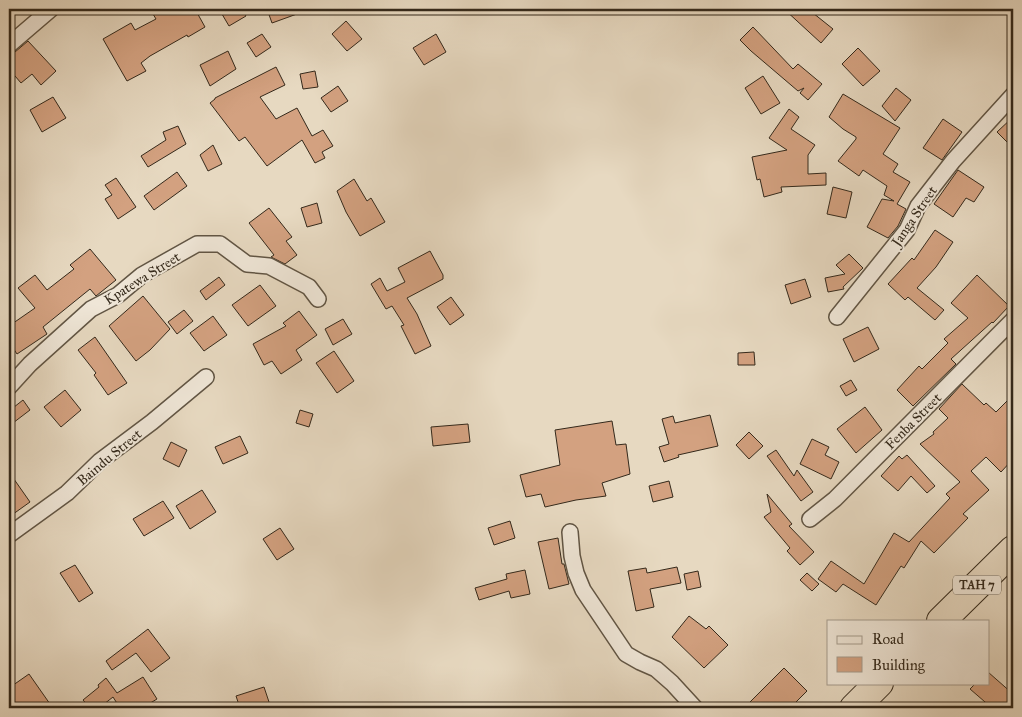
<svg xmlns="http://www.w3.org/2000/svg" width="1022" height="717" font-family="'IM FELL Great Primer',serif">
  <style>
    .building { fill: #d3a180; stroke: #34291b }
    .lines { fill: none; stroke-linecap: round; stroke-linejoin: round }
    .street-casing { stroke: #615544; stroke-width: 18 }
    .highway-casing { stroke: #34291b; stroke-width: 30 }
    .street { stroke: #efe6d7; stroke-width: 15 }
    .highway { stroke: #e7d9c1; stroke-width: 28 }
    .labels { text-anchor: middle; stroke-width: 4; stroke-linejoin: round; paint-order: stroke }
    .shield { fill: #efe6d7; stroke: #6c6253; stroke-width: 1 }
    .shield-label { font-size: 12px; font-weight: bold; fill: #34291b }
    .street-label { font-size: 14px; fill: #34291b; stroke: #efe6d7 }
  </style>
  <rect width="100%" height="100%" fill="#e7d9c1"/>
  <filter id="stains"><feTurbulence type="fractalNoise" baseFrequency=".004" numOctaves="4"/><feColorMatrix values="0 0 0 0 .2 0 0 0 0 .09 0 0 0 0 .02 0 0 0 .5 -.17"/></filter>
  <radialGradient id="worn" r=".72"><stop offset=".6" stop-color="#630" stop-opacity="0"/><stop offset="1" stop-color="#630" stop-opacity=".3"/></radialGradient>
  <g class="building">
    <path d="M 150,9 L 195,9 L 205,27 L 188,37 L 187,35 L 150,56 L 141,63 L 146,71 L 127,81 L 103,39 L 131,23 L 135,30 L 156,19 Z"/>
    <path d="M 219,9 L 242,9 L 246,16 L 229,26 Z"/>
    <path d="M 267,9 L 308,9 L 308,10 L 272,23 Z"/>
    <path d="M 784,9 L 808,9 L 833,29 L 821,43 Z"/>
    <path d="M 346,21 L 362,39 L 347,51 L 332,34 Z"/>
    <path d="M 753,27 L 793,69 L 798,64 L 822,84 L 808,100 L 800,93 L 804,88 L 798,91 L 751,51 L 740,40 Z"/>
    <path d="M 262,34 L 271,47 L 256,57 L 247,43 Z"/>
    <path d="M 436,34 L 446,52 L 424,65 L 413,48 Z"/>
    <path d="M 28,41 L 56,71 L 41,85 L 32,74 L 21,83 L 9,69 L 9,54 L 15,52 Z"/>
    <path d="M 858,48 L 880,71 L 863,86 L 842,64 Z"/>
    <path d="M 228,51 L 236,69 L 210,86 L 200,65 Z"/>
    <path d="M 276,67 L 285,85 L 260,97 L 276,119 L 297,108 L 312,136 L 323,130 L 333,146 L 322,152 L 325,158 L 315,163 L 302,140 L 267,166 L 245,137 L 239,141 L 210,103 L 215,99 L 215,98 Z"/>
    <path d="M 315,71 L 318,87 L 303,89 L 300,74 Z"/>
    <path d="M 763,76 L 780,103 L 761,114 L 745,88 Z"/>
    <path d="M 338,86 L 348,101 L 331,112 L 321,98 Z"/>
    <path d="M 896,88 L 911,100 L 895,121 L 882,106 Z"/>
    <path d="M 843,94 L 900,128 L 883,154 L 898,164 L 893,172 L 910,182 L 897,204 L 906,209 L 898,226 L 888,238 L 867,227 L 882,199 L 894,201 L 884,195 L 887,186 L 863,170 L 859,176 L 838,161 L 856,139 L 856,137 L 843,129 L 829,117 Z"/>
    <path d="M 53,97 L 66,118 L 42,132 L 30,110 Z"/>
    <path d="M 789,109 L 799,117 L 791,129 L 815,145 L 808,155 L 808,174 L 826,173 L 826,185 L 781,187 L 782,192 L 764,197 L 760,179 L 757,180 L 752,157 L 787,150 L 769,138 Z"/>
    <path d="M 1013,117 L 1013,148 L 997,132 Z"/>
    <path d="M 943,119 L 962,132 L 942,160 L 923,148 Z"/>
    <path d="M 178,126 L 186,144 L 148,167 L 141,156 L 166,140 L 163,132 Z"/>
    <path d="M 213,145 L 222,164 L 208,171 L 200,155 Z"/>
    <path d="M 958,170 L 984,187 L 974,202 L 966,198 L 953,217 L 934,204 Z"/>
    <path d="M 177,172 L 187,186 L 154,210 L 144,196 Z"/>
    <path d="M 116,178 L 136,207 L 118,219 L 105,199 L 112,195 L 105,185 Z"/>
    <path d="M 354,179 L 367,201 L 371,198 L 385,222 L 360,236 L 346,212 L 337,191 Z"/>
    <path d="M 833,187 L 852,192 L 846,218 L 827,214 Z"/>
    <path d="M 317,203 L 322,223 L 307,227 L 301,208 Z"/>
    <path d="M 269,208 L 292,237 L 286,241 L 297,255 L 285,264 L 271,257 L 274,255 L 249,223 Z"/>
    <path d="M 935,230 L 953,242 L 936,267 L 917,288 L 944,310 L 935,320 L 908,297 L 905,300 L 888,284 L 912,258 L 914,260 Z"/>
    <path d="M 90,249 L 116,280 L 96,296 L 90,289 L 43,327 L 47,334 L 17,354 L 9,342 L 9,326 L 35,308 L 18,288 L 35,275 L 47,290 L 74,269 L 70,265 Z"/>
    <path d="M 430,251 L 443,275 L 443,279 L 407,298 L 417,314 L 431,346 L 415,354 L 401,326 L 404,325 L 392,306 L 386,309 L 371,284 L 380,278 L 387,291 L 405,282 L 398,268 Z"/>
    <path d="M 849,254 L 863,268 L 843,287 L 844,289 L 828,292 L 825,278 L 845,274 L 836,265 Z"/>
    <path d="M 977,275 L 1009,306 L 993,323 L 992,322 L 951,359 L 956,364 L 913,406 L 897,390 L 919,366 L 922,369 L 948,343 L 944,339 L 968,318 L 951,303 Z"/>
    <path d="M 219,277 L 225,285 L 206,300 L 200,291 Z"/>
    <path d="M 805,279 L 811,297 L 791,304 L 785,285 Z"/>
    <path d="M 260,285 L 276,306 L 248,326 L 232,305 Z"/>
    <path d="M 143,296 L 170,329 L 150,350 L 136,361 L 109,326 Z"/>
    <path d="M 451,297 L 464,315 L 450,325 L 437,307 Z"/>
    <path d="M 184,310 L 193,321 L 177,334 L 168,322 Z"/>
    <path d="M 299,311 L 317,335 L 296,350 L 302,360 L 281,374 L 272,361 L 264,365 L 253,344 L 286,326 L 283,323 Z"/>
    <path d="M 213,316 L 227,335 L 204,351 L 190,333 Z"/>
    <path d="M 343,319 L 352,334 L 333,345 L 325,329 Z"/>
    <path d="M 868,327 L 879,349 L 854,362 L 843,339 Z"/>
    <path d="M 95,337 L 127,383 L 108,395 L 94,375 L 96,373 L 78,350 Z"/>
    <path d="M 334,351 L 354,381 L 337,393 L 316,363 Z"/>
    <path d="M 754,352 L 755,365 L 738,365 L 738,353 Z"/>
    <path d="M 851,380 L 857,390 L 846,396 L 840,386 Z"/>
    <path d="M 962,384 L 984,405 L 986,403 L 996,412 L 1013,395 L 1013,459 L 1001,472 L 986,457 L 971,471 L 989,490 L 963,514 L 968,518 L 934,553 L 921,541 L 904,568 L 901,566 L 876,605 L 843,584 L 836,592 L 818,579 L 831,561 L 864,584 L 894,533 L 909,542 L 950,498 L 946,494 L 960,482 L 920,444 L 934,434 L 933,432 L 948,418 L 939,409 Z"/>
    <path d="M 65,390 L 81,410 L 61,427 L 44,407 Z"/>
    <path d="M 23,400 L 30,410 L 9,426 L 9,411 Z"/>
    <path d="M 865,407 L 882,430 L 856,453 L 837,429 Z"/>
    <path d="M 300,410 L 313,414 L 309,427 L 296,423 Z"/>
    <path d="M 710,415 L 718,446 L 678,455 L 679,457 L 664,462 L 659,447 L 669,444 L 662,419 L 673,416 L 675,423 Z"/>
    <path d="M 612,421 L 616,445 L 626,444 L 630,474 L 602,483 L 606,496 L 576,500 L 545,507 L 541,494 L 526,497 L 520,475 L 560,465 L 555,430 Z"/>
    <path d="M 468,424 L 470,442 L 433,446 L 431,427 Z"/>
    <path d="M 749,432 L 763,446 L 749,459 L 736,445 Z"/>
    <path d="M 240,436 L 248,453 L 223,464 L 215,447 Z"/>
    <path d="M 812,439 L 829,447 L 825,455 L 839,462 L 831,479 L 800,464 Z"/>
    <path d="M 171,442 L 187,450 L 179,467 L 163,459 Z"/>
    <path d="M 776,450 L 794,476 L 797,470 L 813,492 L 801,501 L 767,456 Z"/>
    <path d="M 907,455 L 935,486 L 927,493 L 911,476 L 898,491 L 881,476 L 899,456 L 902,459 Z"/>
    <path d="M 9,472 L 30,502 L 9,517 Z"/>
    <path d="M 669,481 L 673,497 L 653,502 L 649,486 Z"/>
    <path d="M 202,490 L 216,512 L 190,529 L 176,506 Z"/>
    <path d="M 767,494 L 792,524 L 789,526 L 814,552 L 800,565 L 787,551 L 790,548 L 764,517 L 771,512 Z"/>
    <path d="M 163,501 L 174,518 L 144,536 L 133,519 Z"/>
    <path d="M 510,521 L 515,538 L 494,545 L 488,528 Z"/>
    <path d="M 280,528 L 294,549 L 277,560 L 263,539 Z"/>
    <path d="M 558,538 L 562,564 L 564,564 L 569,584 L 549,589 L 538,542 Z"/>
    <path d="M 75,565 L 93,593 L 79,602 L 60,573 Z"/>
    <path d="M 677,567 L 681,583 L 650,589 L 654,607 L 636,611 L 628,571 L 646,568 L 647,573 Z"/>
    <path d="M 525,570 L 530,594 L 511,598 L 509,591 L 479,600 L 475,588 L 507,579 L 506,574 Z"/>
    <path d="M 698,571 L 701,587 L 687,590 L 684,574 Z"/>
    <path d="M 807,573 L 819,584 L 812,591 L 800,580 Z"/>
    <path d="M 689,616 L 706,629 L 709,626 L 728,645 L 704,668 L 672,637 Z"/>
    <path d="M 148,629 L 170,658 L 151,672 L 136,653 L 112,670 L 106,661 Z"/>
    <path d="M 784,668 L 807,691 L 790,708 L 744,708 Z"/>
    <path d="M 988,672 L 1013,694 L 1013,701 L 1007,708 L 992,708 L 970,689 L 976,683 L 988,683 Z"/>
    <path d="M 29,674 L 50,704 L 44,708 L 9,708 L 9,688 Z"/>
    <path d="M 143,677 L 157,699 L 142,708 L 120,708 L 113,697 L 99,708 L 90,708 L 83,700 L 99,687 L 98,685 L 106,678 L 117,693 Z"/>
    <path d="M 264,687 L 271,708 L 240,708 L 236,696 Z"/>
  </g>
  <g class="lines">
    <g class="street-casing">
      <g id="street">
        <path d="M 9,45 L 51,9"/>
        <path d="M 837,317 L 907,230 L 918,206 L 953,161 L 1013,95"/>
        <path d="M 9,387 L 30,364 L 91,309 L 118,295 L 142,275 L 197,244 L 220,244 L 247,264 L 269,266 L 309,287 L 318,299"/>
        <path d="M 810,519 L 835,499 L 1013,320"/>
        <path d="M 570,532 L 572,556 L 576,573 L 583,590 L 626,654 L 640,662 L 656,669 L 672,683 L 695,708"/>
        <path d="M 9,535 L 67,493 L 100,461 L 152,422 L 206,377"/>
      </g>
    </g>
    <g class="highway-casing">
      <g id="highway">
        <path d="M 941,621 L 1013,550"/>
        <path d="M 854,708 L 879,683"/>
      </g>
    </g>
    <use href="#street" class="street"/>
    <use href="#highway" class="highway"/>
  </g>
  <g class="labels">
    <rect class="shield" x="953" y="575.5" width="48" height="19" rx="4"/>
    <g class="shield-label">
      <text x="977" y="589">TAH 7</text>
    </g>
    <g class="street-label">
      <text transform="translate(914 216) rotate(-56)" y="5">Janga Street</text>
      <text transform="translate(142 278) rotate(-32)" y="5">Kpatewa Street</text>
      <text transform="translate(913 421) rotate(-45)" y="5">Fenba Street</text>
      <text transform="translate(109 457) rotate(-40)" y="5">Baindu Street</text>
    </g>
  </g>
  <rect width="1022" height="717" fill="none" stroke="#e7d9c1" stroke-width="30"/>
  <rect x="10" y="10" width="1002" height="697" fill="none" stroke="#34291b" stroke-width="2.5"/>
  <rect x="15" y="15" width="992" height="687" fill="none" stroke="#34291b"/>
  <rect x="827" y="620" width="162" height="65" fill="#efe6d7" stroke="#a49a8c"/>
  <rect x="837" y="636" width="25" height="8" fill="#efe6d7" stroke="#a49a8c"/>
  <text x="872" y="644" font-size="15" fill="#34291b">Road</text>
  <rect x="837" y="657" width="25" height="15" fill="#d3a180" stroke="#a49a8c"/>
  <text x="872" y="670" font-size="15" fill="#34291b">Building</text>
  <rect width="100%" height="100%" filter="url(#stains)"/>
  <rect width="100%" height="100%" fill="url(#worn)"/>
</svg>
